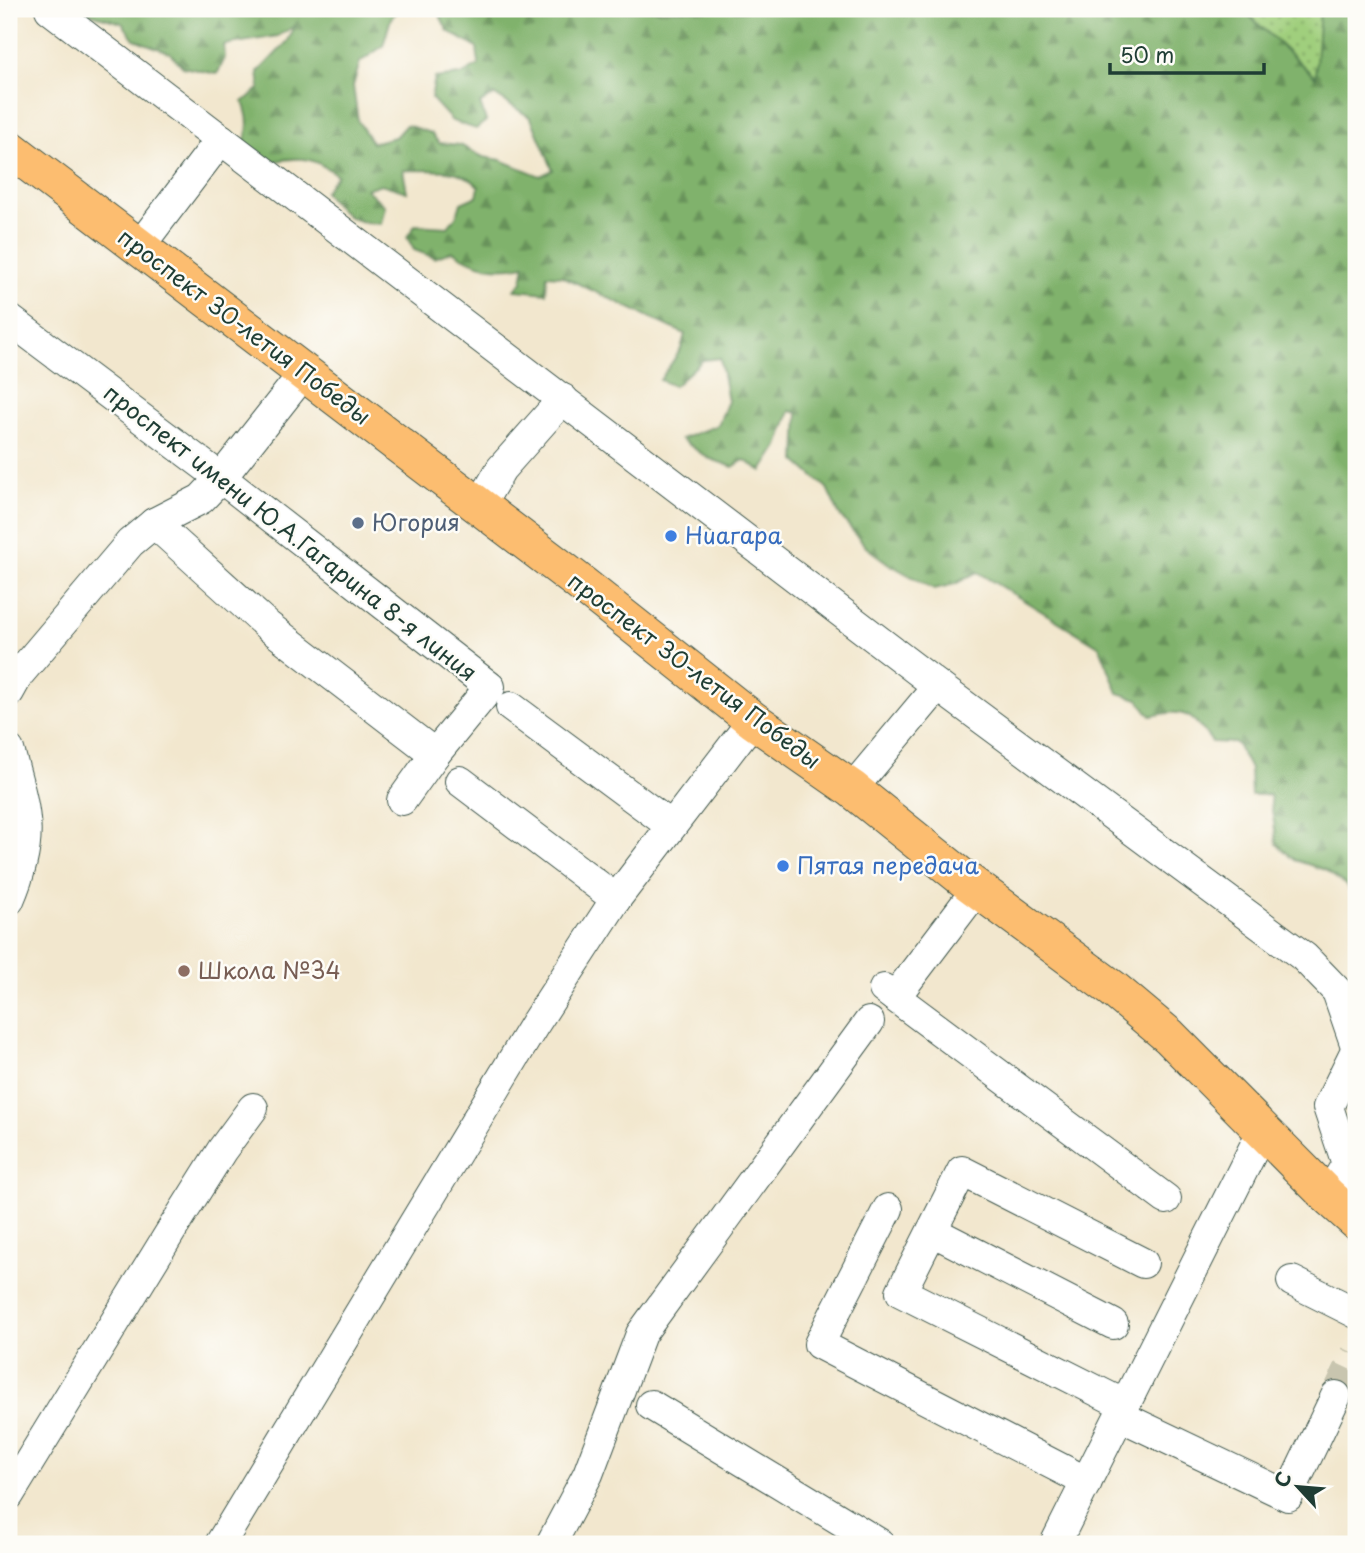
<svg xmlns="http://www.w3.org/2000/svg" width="1365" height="1553" font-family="'Playpen Sans',sans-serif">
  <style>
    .grass { fill: url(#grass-dots); stroke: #608658; stroke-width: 2 }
    .forest { fill: url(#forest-firs); stroke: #507850; stroke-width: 2 }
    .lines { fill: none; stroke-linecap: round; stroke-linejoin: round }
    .minor-tunnel { stroke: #c8c5af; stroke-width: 30; stroke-dasharray: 30 15; stroke-linecap: butt }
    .minor-casing { stroke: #3f564b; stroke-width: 32 }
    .major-casing { stroke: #3f564b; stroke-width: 39 }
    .minor { stroke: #fff; stroke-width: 30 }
    .major { stroke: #fcbd6f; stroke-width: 37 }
    .service-dot { fill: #5c6f8a; stroke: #fdfcf7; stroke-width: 2.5 }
    .shop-dot { fill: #3f7fe0; stroke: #fdfcf7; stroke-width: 2.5 }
    .education-dot { fill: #8d6e63; stroke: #fdfcf7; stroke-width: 2.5 }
    .labels { text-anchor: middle; stroke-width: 5; stroke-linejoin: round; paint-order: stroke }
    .street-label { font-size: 23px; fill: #1f3d34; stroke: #fdfcf7 }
    .service-label { font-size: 23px; fill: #4e5e75; stroke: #fdfcf7; text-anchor: start }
    .shop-label { font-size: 23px; fill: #366cbe; stroke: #fdfcf7; text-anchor: start }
    .education-label { font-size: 23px; fill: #785e54; stroke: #fdfcf7; text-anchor: start }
  </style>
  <defs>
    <pattern id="grass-dots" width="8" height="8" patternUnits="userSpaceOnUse" patternTransform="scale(1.75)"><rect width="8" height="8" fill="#a0cf7d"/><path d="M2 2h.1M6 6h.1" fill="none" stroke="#82a967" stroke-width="1.8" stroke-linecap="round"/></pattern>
    <pattern id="forest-firs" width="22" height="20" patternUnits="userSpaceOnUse" patternTransform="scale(1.75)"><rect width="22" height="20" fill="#80b26c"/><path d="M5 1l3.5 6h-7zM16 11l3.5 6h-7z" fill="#68925a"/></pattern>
  </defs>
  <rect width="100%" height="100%" fill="#fdfcf7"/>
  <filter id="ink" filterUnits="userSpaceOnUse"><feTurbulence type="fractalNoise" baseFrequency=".0143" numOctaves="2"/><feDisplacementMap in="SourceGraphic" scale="14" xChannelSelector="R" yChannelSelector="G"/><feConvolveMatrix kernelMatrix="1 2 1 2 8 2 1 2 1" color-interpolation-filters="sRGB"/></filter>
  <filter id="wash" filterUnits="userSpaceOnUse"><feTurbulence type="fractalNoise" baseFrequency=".00686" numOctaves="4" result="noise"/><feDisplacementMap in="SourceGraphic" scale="28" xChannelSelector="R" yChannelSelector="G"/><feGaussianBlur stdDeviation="1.57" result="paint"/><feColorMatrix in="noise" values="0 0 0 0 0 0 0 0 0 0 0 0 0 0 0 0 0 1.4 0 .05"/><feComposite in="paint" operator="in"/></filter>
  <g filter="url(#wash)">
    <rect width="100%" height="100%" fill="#f2e7ce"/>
    <path class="grass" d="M 1242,9 L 1320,9 L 1316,78 Z"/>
    <path class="forest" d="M 74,9 L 400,9 L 391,18 L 383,46 L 360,62 L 353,86 L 358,121 L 372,143 L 395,137 L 406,125 L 431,133 L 439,143 L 460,145 L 483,157 L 501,160 L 540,176 L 553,170 L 531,118 L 495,95 L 480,103 L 486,121 L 476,129 L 452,121 L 431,98 L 435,78 L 461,75 L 479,65 L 477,48 L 448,31 L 437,10 L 1242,9 L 1315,77 L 1320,9 L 1356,9 L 1356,901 L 1347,886 L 1325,870 L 1295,860 L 1277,844 L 1270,795 L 1251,795 L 1250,769 L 1236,743 L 1212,742 C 1191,714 1187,708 1151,716 L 1138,699 L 1118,693 L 1100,647 L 977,572 L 955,584 L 934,589 L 889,564 L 866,547 L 839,514 L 827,488 L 796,461 L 798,413 L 790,411 L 778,446 L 762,471 L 744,460 L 733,467 L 708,458 L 681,439 L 718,425 L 728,401 L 720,358 L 703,360 L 674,386 L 660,380 L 681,349 L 685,334 L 562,276 L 547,275 L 546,293 L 515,290 L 522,281 L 525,265 C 496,271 477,267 452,251 L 435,258 L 414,250 L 407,237 L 415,225 L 448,227 L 457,215 L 461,203 L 477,196 L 479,187 C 459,164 431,172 403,170 L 407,192 L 381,184 L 366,189 L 385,206 L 381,224 C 349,222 345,216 324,192 L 337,175 C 311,155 301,157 269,162 L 243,144 C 250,129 249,118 243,102 L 260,88 L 258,72 L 288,41 L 295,26 L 278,36 L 224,45 L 225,58 L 217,74 L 183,67 L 170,53 L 134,39 L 122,23 Z"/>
  </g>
  <g filter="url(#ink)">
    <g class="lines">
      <path class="minor-tunnel" d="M 1336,1396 L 1356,1354"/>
      <g class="minor-casing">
        <g id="minor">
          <path d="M 50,9 L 938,686 L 1304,957 L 1337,991 L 1356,1046"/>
          <path d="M 139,247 L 221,139"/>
          <path d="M 9,319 L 221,478 L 490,687 L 435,754 L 402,800"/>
          <path d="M 479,507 L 501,469 L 563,399"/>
          <path d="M 154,523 L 268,626 L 435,754"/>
          <path d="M 9,692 L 19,674 L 130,543 L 154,523 L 201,499 L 221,478 L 304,373"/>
          <path d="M 511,707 L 670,825"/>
          <path d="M 9,750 C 26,813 36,837 9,900"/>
          <path d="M 460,781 L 616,899"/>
          <path d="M 852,789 L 938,686"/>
          <path d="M 884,989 L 1166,1199"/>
          <path d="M 895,997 L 977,889"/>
          <path d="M 1328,1196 L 1347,1164 L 1328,1107 L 1356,1050"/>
          <path d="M 888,1209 L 819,1344 L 1087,1482"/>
          <path d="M 932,1231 L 1113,1324"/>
          <path d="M 1292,1281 L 1356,1313"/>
          <path d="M 651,1405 L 880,1544"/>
          <path d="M 1125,1405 L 901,1292 L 962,1171 L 1143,1263"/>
          <path d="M 1120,1416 L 1288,1496 L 1336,1396"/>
          <path d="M 9,1495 L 171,1231 L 222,1150 L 253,1108"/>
          <path d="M 220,1544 L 534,1025 L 616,899 L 753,720"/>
          <path d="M 551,1544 L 588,1474 L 641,1334 L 869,1022"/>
          <path d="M 1055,1544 L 1263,1130"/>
        </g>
      </g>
      <g class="major-casing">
        <path id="major" d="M 9,148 L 575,579 L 753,720 L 852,789 L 968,882 L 1113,989 L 1169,1036 L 1328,1196 L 1356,1221"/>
      </g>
      <use href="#minor" class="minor"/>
      <use href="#major" class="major"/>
    </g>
  </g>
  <circle class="service-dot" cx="358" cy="523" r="7"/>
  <g class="shop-dot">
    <circle cx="671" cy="536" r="7"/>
    <circle cx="783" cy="866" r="7"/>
  </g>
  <circle class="education-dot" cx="184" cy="971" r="7"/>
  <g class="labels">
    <g class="street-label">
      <text transform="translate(244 327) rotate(37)" y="8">проспект 30-летия Победы</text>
      <text transform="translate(290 533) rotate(38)" y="8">проспект имени Ю.А.Гагарина 8-я линия</text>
      <text transform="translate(694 671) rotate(37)" y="8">проспект 30-летия Победы</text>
    </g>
    <g class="service-label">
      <text x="372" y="531">Югория</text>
    </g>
    <g class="shop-label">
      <text x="685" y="544">Ниагара</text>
      <text x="797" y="874">Пятая передача</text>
    </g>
    <g class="education-label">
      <text x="198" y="979">Школа №34</text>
    </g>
  </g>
  <rect width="1365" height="1553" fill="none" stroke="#fdfcf7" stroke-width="35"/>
  <g transform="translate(1298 1487) rotate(296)" stroke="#fdfcf7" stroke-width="5" paint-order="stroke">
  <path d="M0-5L12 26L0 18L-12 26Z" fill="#1f3d34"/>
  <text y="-10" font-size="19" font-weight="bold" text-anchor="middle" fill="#1f3d34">С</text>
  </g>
  <path d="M1110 63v10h154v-10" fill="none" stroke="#1f3d34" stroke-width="3.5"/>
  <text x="1120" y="63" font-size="21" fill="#1f3d34" stroke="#fdfcf7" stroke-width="5" paint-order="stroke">50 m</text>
</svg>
